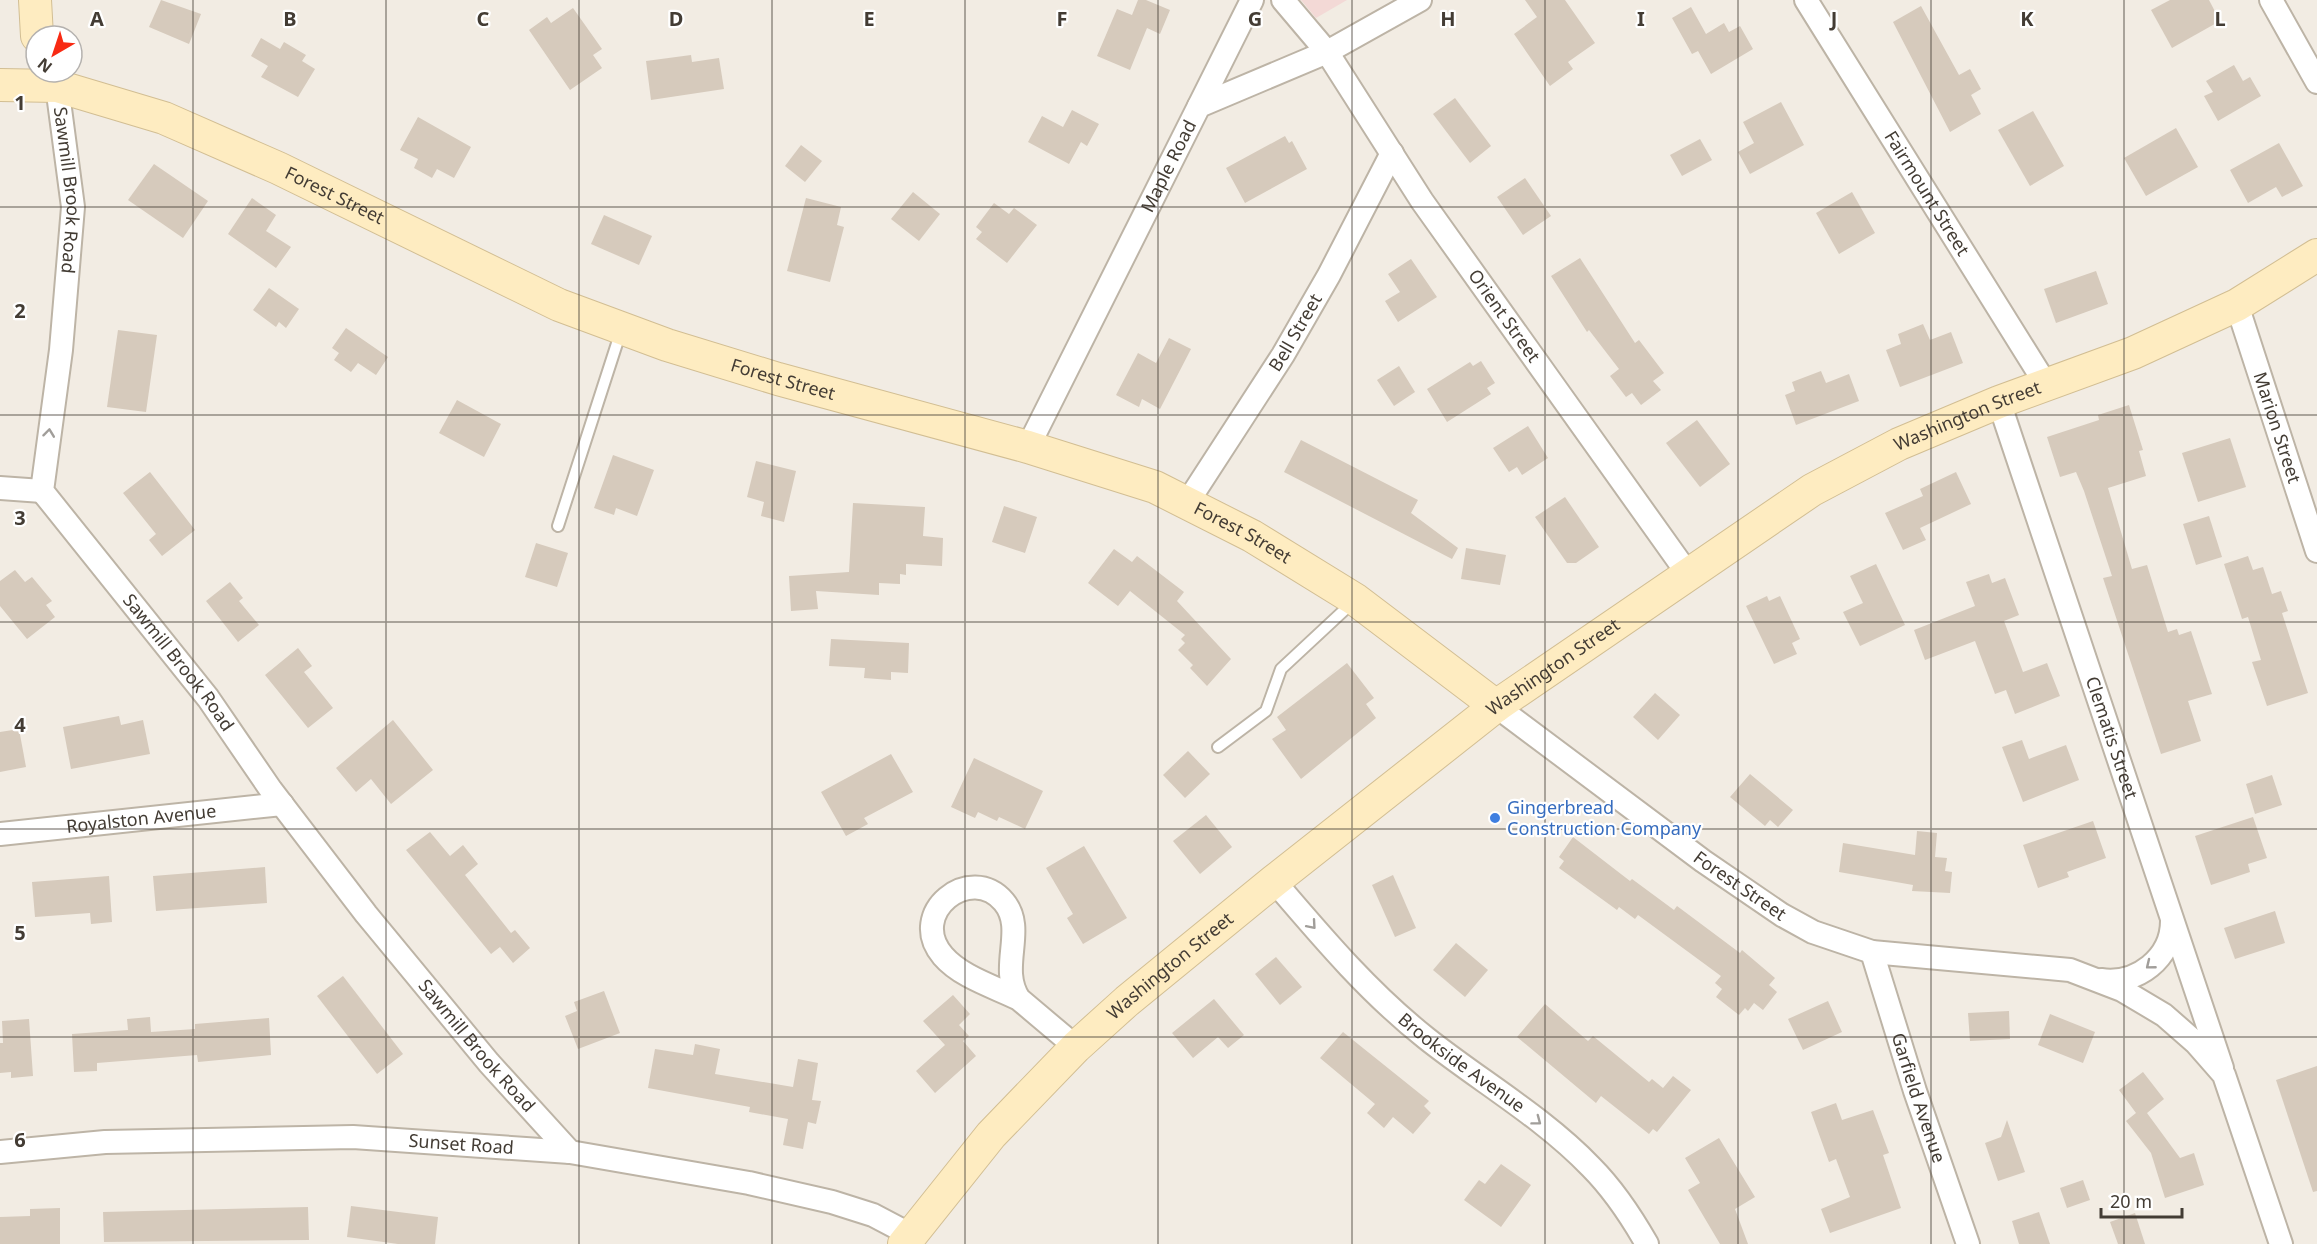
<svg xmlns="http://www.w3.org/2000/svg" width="2317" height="1244" font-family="'Noto Sans',sans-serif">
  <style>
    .medical { fill: #f3d9d6 }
    .building { fill: #d6cabc }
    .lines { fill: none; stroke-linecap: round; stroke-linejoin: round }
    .service-casing { stroke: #bdb4a6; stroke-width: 14 }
    .minor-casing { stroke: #bdb4a6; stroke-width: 26 }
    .secondary-casing { stroke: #d2be93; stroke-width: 34 }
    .service { stroke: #fff; stroke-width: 10 }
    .minor { stroke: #fff; stroke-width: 22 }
    .secondary { stroke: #feecc1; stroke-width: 32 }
    .oneway { stroke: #a19e9a }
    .grid { fill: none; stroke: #433c34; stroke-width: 1.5; stroke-opacity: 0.55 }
    .shop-dot { fill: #3f7fe0; stroke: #fff; stroke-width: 2 }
    .labels { text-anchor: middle; stroke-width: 4.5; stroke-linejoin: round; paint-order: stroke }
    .street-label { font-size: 18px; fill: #433c34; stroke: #fff }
    .shop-label { font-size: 18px; fill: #366cbe; stroke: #fff; text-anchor: start }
    .grid-label { font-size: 20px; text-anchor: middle; font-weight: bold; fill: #433c34; stroke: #fff; stroke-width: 4.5; stroke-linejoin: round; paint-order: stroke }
  </style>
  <rect width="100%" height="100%" fill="#f2ece3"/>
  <path class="medical" d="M 1301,0 L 1347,0 L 1316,18 Z"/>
  <g class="building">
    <path d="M 161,0 L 201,14 L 189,44 L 149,27 Z"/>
    <path d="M 1138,0 L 1146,0 L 1170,10 L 1160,34 L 1147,28 L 1130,70 L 1097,56 L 1117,9 L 1132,15 Z"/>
    <path d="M 1525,0 L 1565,0 L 1595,43 L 1568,62 L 1573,69 L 1550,86 L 1514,34 L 1537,17 Z"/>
    <path d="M 2170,0 L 2209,0 L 2220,21 L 2172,48 L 2151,10 Z"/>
    <path d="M 1921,6 L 1959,75 L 1970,69 L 1981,89 L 1971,95 L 1981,114 L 1950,132 L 1893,22 Z"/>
    <path d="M 1691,7 L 1706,34 L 1724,23 L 1729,32 L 1740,26 L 1753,49 L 1711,74 L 1698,51 L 1692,54 L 1672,18 Z"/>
    <path d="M 573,8 L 602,49 L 593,55 L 602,68 L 570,90 L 529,30 L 547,17 L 551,23 Z"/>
    <path d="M 261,38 L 280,49 L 284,42 L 306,55 L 302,61 L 315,69 L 298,97 L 261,77 L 268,66 L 251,56 Z"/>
    <path d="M 691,55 L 692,62 L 719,58 L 724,89 L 651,100 L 646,61 Z"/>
    <path d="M 2234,65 L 2243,81 L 2250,77 L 2261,96 L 2218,121 L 2204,96 L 2213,92 L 2206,81 Z"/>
    <path d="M 1455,98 L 1491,146 L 1470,163 L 1433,114 Z"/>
    <path d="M 1781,102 L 1804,145 L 1750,174 L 1738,152 L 1754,143 L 1743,122 Z"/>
    <path d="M 1072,110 L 1099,124 L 1087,146 L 1081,142 L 1069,164 L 1028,142 L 1042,116 L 1063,127 Z"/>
    <path d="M 2033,111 L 2064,166 L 2030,186 L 1998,130 Z"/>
    <path d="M 418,117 L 471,147 L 454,178 L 437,169 L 432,178 L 414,168 L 418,159 L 400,150 Z"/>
    <path d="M 2176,128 L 2198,167 L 2146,196 L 2124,158 Z"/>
    <path d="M 1285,136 L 1289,143 L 1292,141 L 1307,169 L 1245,203 L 1226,168 Z"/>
    <path d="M 1700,139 L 1712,160 L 1682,176 L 1670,155 Z"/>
    <path d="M 2279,143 L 2303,186 L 2282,197 L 2276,187 L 2248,203 L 2230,170 Z"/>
    <path d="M 801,145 L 822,161 L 805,182 L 785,166 Z"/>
    <path d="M 154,164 L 208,201 L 183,238 L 128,200 Z"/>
    <path d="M 1525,178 L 1551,216 L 1523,235 L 1497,197 Z"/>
    <path d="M 913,192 L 940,214 L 919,241 L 891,219 Z"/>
    <path d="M 1852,192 L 1875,233 L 1839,254 L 1816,213 Z"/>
    <path d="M 252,198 L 276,215 L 266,231 L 291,247 L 276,268 L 228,234 Z"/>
    <path d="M 806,198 L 841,207 L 837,225 L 844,227 L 830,282 L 787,271 Z"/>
    <path d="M 994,203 L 1009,214 L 1014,208 L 1037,225 L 1007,263 L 976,239 L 982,232 L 976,227 Z"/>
    <path d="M 604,215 L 652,236 L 639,265 L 591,244 Z"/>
    <path d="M 1580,258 L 1635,343 L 1639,340 L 1664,373 L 1653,381 L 1661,390 L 1641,405 L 1632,393 L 1626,397 L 1610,376 L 1619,369 L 1589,330 L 1587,332 L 1551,276 Z"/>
    <path d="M 1411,259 L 1437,297 L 1398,322 L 1385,301 L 1400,292 L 1388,274 Z"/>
    <path d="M 2096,271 L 2108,304 L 2056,323 L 2044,289 Z"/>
    <path d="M 269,288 L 299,309 L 286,328 L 279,322 L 276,327 L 253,310 Z"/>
    <path d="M 1923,324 L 1930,340 L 1951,332 L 1963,363 L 1900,387 L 1886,350 L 1901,344 L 1898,334 Z"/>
    <path d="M 346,328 L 388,357 L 376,375 L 358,363 L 351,372 L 334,360 L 339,353 L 332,348 Z"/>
    <path d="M 118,330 L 157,335 L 146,412 L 107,407 Z"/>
    <path d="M 1169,338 L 1191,349 L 1160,409 L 1142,399 L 1139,407 L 1116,395 L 1138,353 L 1156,363 Z"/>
    <path d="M 1481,361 L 1495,383 L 1487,388 L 1491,394 L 1447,422 L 1427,389 L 1470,362 L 1473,366 Z"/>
    <path d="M 1399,366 L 1415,392 L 1394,406 L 1377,380 Z"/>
    <path d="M 1821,371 L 1826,383 L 1849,374 L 1859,401 L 1796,425 L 1785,395 L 1795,391 L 1792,382 Z"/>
    <path d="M 457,400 L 501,424 L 484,457 L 439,433 Z"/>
    <path d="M 2129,405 L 2143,450 L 2139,451 L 2146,476 L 2108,488 L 2132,569 L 2147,565 L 2168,632 L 2177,629 L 2179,635 L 2191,631 L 2212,694 L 2188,701 L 2201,741 L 2161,754 L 2103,578 L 2112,576 L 2084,491 L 2076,472 L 2060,477 L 2047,437 L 2099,420 L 2098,415 Z"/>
    <path d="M 1697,420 L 1730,464 L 1700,487 L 1666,443 Z"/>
    <path d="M 1528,426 L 1548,458 L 1522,475 L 1517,467 L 1509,472 L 1493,448 Z"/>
    <path d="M 2230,438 L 2246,487 L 2198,502 L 2182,453 Z"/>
    <path d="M 1301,440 L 1418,500 L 1411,513 L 1458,548 L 1452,559 L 1284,472 Z"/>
    <path d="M 613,455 L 654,470 L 637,516 L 616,508 L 614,515 L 594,508 Z"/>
    <path d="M 756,461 L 796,471 L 784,522 L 761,516 L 764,502 L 747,497 Z"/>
    <path d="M 150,472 L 195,530 L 162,556 L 149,540 L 156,534 L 123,493 Z"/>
    <path d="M 1956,472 L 1971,504 L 1920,528 L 1926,540 L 1903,550 L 1885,513 L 1923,496 L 1920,489 Z"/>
    <path d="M 1565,497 L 1599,547 L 1576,563 L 1567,563 L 1535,517 Z"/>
    <path d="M 853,503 L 925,507 L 923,536 L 943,538 L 942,566 L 906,564 L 906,575 L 900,574 L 900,584 L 879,583 L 879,595 L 816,591 L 818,609 L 791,611 L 789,576 L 849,572 Z"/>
    <path d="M 1004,506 L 1037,517 L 1025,553 L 992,542 Z"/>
    <path d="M 2209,516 L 2222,557 L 2196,565 L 2183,524 Z"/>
    <path d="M 536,543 L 568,553 L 557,587 L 525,577 Z"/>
    <path d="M 1466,548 L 1506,555 L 1500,585 L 1461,579 Z"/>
    <path d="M 1114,549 L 1132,562 L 1137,556 L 1184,592 L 1177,601 L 1231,659 L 1207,686 L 1190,668 L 1193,665 L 1178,650 L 1185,643 L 1181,639 L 1185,635 L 1130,591 L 1118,606 L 1088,583 Z"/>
    <path d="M 2248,556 L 2253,570 L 2263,567 L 2272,594 L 2281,591 L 2288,611 L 2282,613 L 2308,693 L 2267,706 L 2252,662 L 2261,660 L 2248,617 L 2242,619 L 2224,564 Z"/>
    <path d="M 1876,564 L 1905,625 L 1860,646 L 1843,612 L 1863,603 L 1850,576 Z"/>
    <path d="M 15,570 L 25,582 L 32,577 L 52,601 L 46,605 L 55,617 L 27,639 L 0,606 L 0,581 Z"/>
    <path d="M 1989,574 L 1992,583 L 2005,578 L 2019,615 L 2004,621 L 2023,672 L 2047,663 L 2060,696 L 2015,714 L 2006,690 L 1995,694 L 1975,641 L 1925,660 L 1914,630 L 1975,606 L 1966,582 Z"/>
    <path d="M 230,582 L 243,598 L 239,601 L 259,625 L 238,642 L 206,601 Z"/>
    <path d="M 1767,596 L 1769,601 L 1780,596 L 1800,639 L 1792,643 L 1797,654 L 1774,664 L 1746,606 Z"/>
    <path d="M 831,639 L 909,643 L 908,673 L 891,672 L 891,680 L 864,678 L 865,668 L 829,666 Z"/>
    <path d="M 298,648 L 312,666 L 304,672 L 333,708 L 308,728 L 265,675 Z"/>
    <path d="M 1347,663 L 1374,698 L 1366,704 L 1376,718 L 1301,779 L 1272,739 L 1286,730 L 1277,717 Z"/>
    <path d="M 1655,693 L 1680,715 L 1658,740 L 1633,717 Z"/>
    <path d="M 119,716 L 121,725 L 143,720 L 150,754 L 71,769 L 63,727 Z"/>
    <path d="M 393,720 L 433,770 L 391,804 L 371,779 L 356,792 L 336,768 Z"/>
    <path d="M 19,729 L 26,767 L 0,772 L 0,732 Z"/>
    <path d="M 2022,740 L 2029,759 L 2066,745 L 2079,780 L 2023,802 L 2002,747 Z"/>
    <path d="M 1188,751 L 1210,774 L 1185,798 L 1163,775 Z"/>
    <path d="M 891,754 L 913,792 L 864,818 L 868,824 L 846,836 L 821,792 Z"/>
    <path d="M 974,758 L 1043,791 L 1025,829 L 999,817 L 997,821 L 978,812 L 975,818 L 951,807 Z"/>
    <path d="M 1750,774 L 1793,810 L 1778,827 L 1770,820 L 1765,826 L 1730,797 Z"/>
    <path d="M 2272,775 L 2282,805 L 2255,814 L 2246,784 Z"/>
    <path d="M 1206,815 L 1232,847 L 1200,874 L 1173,841 Z"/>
    <path d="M 2253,817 L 2267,858 L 2248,864 L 2250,872 L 2211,885 L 2195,836 Z"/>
    <path d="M 2093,821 L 2106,858 L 2067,872 L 2069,877 L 2038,888 L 2023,845 Z"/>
    <path d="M 1917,831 L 1937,833 L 1935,857 L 1947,858 L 1945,871 L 1952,872 L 1950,893 L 1912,891 L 1913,885 L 1839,872 L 1843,843 L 1915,855 Z"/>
    <path d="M 430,832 L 450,856 L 463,845 L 478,864 L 465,875 L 511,933 L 515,930 L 530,948 L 513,963 L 500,947 L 491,954 L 406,850 Z"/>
    <path d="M 1573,837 L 1630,881 L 1632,879 L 1674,910 L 1677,906 L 1740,953 L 1742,950 L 1775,978 L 1769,985 L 1777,992 L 1763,1010 L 1754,1003 L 1748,1011 L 1745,1008 L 1739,1015 L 1716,997 L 1722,989 L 1715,983 L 1721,976 L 1638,915 L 1635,919 L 1619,907 L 1617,910 L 1559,868 L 1564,861 L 1559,857 Z"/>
    <path d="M 1084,846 L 1127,918 L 1083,944 L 1067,918 L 1073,914 L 1046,868 Z"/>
    <path d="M 265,867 L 267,903 L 156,911 L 153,876 Z"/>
    <path d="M 1393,875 L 1416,928 L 1395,937 L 1372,885 Z"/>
    <path d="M 109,876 L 112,922 L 91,924 L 90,913 L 35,917 L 32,882 Z"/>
    <path d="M 2275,911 L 2285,943 L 2235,959 L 2224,928 Z"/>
    <path d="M 1456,943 L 1488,970 L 1465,997 L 1433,970 Z"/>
    <path d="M 1276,957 L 1302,987 L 1280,1005 L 1255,974 Z"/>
    <path d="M 343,976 L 403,1054 L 377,1074 L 317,996 Z"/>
    <path d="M 604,991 L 620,1033 L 578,1049 L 565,1016 L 577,1011 L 574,1002 Z"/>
    <path d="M 953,995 L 970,1014 L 959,1025 L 969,1036 L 963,1041 L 976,1056 L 935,1093 L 916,1071 L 945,1045 L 923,1021 Z"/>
    <path d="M 1214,999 L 1244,1035 L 1228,1048 L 1218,1037 L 1193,1058 L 1172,1033 Z"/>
    <path d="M 1828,1001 L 1842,1032 L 1803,1050 L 1788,1019 Z"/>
    <path d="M 1545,1004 L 1588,1041 L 1593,1036 L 1649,1082 L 1652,1079 L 1663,1088 L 1673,1076 L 1691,1090 L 1657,1132 L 1653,1129 L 1649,1134 L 1601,1096 L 1596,1103 L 1517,1037 Z"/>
    <path d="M 2009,1011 L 2010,1039 L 1970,1041 L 1968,1013 Z"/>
    <path d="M 2050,1014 L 2095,1032 L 2083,1063 L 2038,1045 Z"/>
    <path d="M 150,1017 L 151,1032 L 195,1029 L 195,1024 L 269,1018 L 271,1055 L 198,1062 L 197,1055 L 97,1063 L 97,1071 L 74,1072 L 72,1034 L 128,1030 L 127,1019 Z"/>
    <path d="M 29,1019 L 33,1076 L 11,1078 L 11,1072 L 0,1073 L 0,1043 L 3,1043 L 2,1021 Z"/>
    <path d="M 1343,1032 L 1429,1101 L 1424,1106 L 1431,1113 L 1413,1134 L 1393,1117 L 1384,1128 L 1367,1113 L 1375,1104 L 1320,1058 Z"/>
    <path d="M 695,1044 L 720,1049 L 715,1074 L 793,1087 L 798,1059 L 818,1063 L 812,1100 L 821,1101 L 816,1124 L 808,1122 L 803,1149 L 783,1145 L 788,1119 L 749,1112 L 750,1107 L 648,1088 L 655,1049 L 693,1055 Z"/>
    <path d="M 2317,1066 L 2317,1191 L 2313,1192 L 2276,1080 Z"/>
    <path d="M 2143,1072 L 2164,1099 L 2147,1113 L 2180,1158 L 2194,1153 L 2204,1185 L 2165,1198 L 2151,1153 L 2126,1121 L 2136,1113 L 2119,1090 Z"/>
    <path d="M 1836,1103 L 1842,1120 L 1873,1110 L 1889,1153 L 1883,1155 L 1901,1208 L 1830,1233 L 1821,1209 L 1850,1197 L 1836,1159 L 1829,1162 L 1811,1112 Z"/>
    <path d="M 2007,1120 L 2025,1172 L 1998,1181 L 1985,1143 L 2001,1137 Z"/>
    <path d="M 1719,1138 L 1755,1197 L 1735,1209 L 1748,1244 L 1720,1244 L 1688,1190 L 1700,1183 L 1685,1158 Z"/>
    <path d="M 1501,1164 L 1531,1185 L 1501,1227 L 1464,1200 L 1479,1180 L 1485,1184 Z"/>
    <path d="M 2083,1180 L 2090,1200 L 2067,1208 L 2060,1188 Z"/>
    <path d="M 351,1206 L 438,1217 L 435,1244 L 398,1244 L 347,1237 Z"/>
    <path d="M 308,1207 L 309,1240 L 104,1242 L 103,1212 Z"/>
    <path d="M 60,1208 L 60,1244 L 0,1244 L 0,1217 L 30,1216 L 30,1209 Z"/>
    <path d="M 2039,1212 L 2050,1244 L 2019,1244 L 2012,1221 Z"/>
    <path d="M 2135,1213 L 2145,1244 L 2118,1244 L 2110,1222 Z"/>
  </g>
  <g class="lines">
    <g class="service-casing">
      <g id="service">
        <path d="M 558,526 L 621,331"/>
        <path d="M 1218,747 L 1266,711 L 1281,669 L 1353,602"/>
      </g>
    </g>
    <g class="minor-casing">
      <g id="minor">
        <path id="s1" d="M 1283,0 L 1327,52 L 1422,201 L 1688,574"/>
        <path id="s2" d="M 1806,0 L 2047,386"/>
        <path d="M 2271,0 L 2317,82"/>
        <path id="s3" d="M 57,86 L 73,207 L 61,350 L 42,491 L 208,698 L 271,790 L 366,914 L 489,1063 L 570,1152"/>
        <path d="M 1199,106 L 1252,0"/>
        <path id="s4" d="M 2237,305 L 2317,551"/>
        <path id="s5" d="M 1999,402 L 2222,1068"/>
        <path id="s6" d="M 1028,447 L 1199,106 L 1327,52 L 1420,0"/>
        <path d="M 0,488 L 42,491"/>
        <path id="s7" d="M 1187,503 L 1283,355 L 1329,275 L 1392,153"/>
        <path id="s8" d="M 1496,706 L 1703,861 L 1782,915 L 1813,932 L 1872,952 L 2070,970 L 2122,990 L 2164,1015 L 2196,1043 L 2224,1075 L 2281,1244"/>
        <path id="s9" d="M 0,834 L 282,804"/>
        <path id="s10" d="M 1274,881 C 1321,936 1368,992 1426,1038 C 1480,1081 1543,1117 1591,1167 C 1614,1190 1631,1216 1647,1244"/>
        <path id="s11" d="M 1872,952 L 1915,1091 L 1968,1244"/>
        <path d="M 2101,980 C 2137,985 2172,958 2172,921"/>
        <path d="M 1019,999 C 995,987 961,977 943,956 C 906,913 971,862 1004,902 C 1027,930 998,967 1019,999 L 1076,1047"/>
        <path id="s12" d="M 0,1152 L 105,1142 L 353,1137 L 570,1152 L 749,1183 L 832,1202 L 873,1215 L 911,1235"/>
      </g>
    </g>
    <g class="secondary-casing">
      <g id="secondary">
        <path d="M 35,0 L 37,36"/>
        <path id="s13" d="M 0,85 L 57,86 L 164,118 L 278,168 L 559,305 L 667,345 L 778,379 L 1028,447 L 1155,487 L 1252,536 L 1356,600 L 1496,706"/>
        <path id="s14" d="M 904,1244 L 991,1135 L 1076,1047 L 1127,1001 L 1274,881 L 1496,706 L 1812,490 L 1899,444 L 1999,402 L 2133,353 L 2237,305 L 2317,255"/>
      </g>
    </g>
    <use href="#service" class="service"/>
    <use href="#minor" class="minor"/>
    <use href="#secondary" class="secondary"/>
  </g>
  <defs><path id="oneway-chevron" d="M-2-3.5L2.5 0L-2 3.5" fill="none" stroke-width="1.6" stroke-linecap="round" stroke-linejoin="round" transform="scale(1.5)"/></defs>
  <g class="oneway">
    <use href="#oneway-chevron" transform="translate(49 433) rotate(-83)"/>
    <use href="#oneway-chevron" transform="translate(1312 925) rotate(49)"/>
    <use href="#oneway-chevron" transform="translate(2150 965) rotate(141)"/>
    <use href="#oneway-chevron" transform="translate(1537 1121) rotate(37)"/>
  </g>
  <path class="grid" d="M 193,0 L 193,1244M 386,0 L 386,1244M 579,0 L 579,1244M 772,0 L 772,1244M 965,0 L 965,1244M 1158,0 L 1158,1244M 1352,0 L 1352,1244M 1545,0 L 1545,1244M 1738,0 L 1738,1244M 1931,0 L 1931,1244M 2124,0 L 2124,1244M 0,207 L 2317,207M 0,415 L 2317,415M 0,622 L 2317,622M 0,829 L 2317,829M 0,1037 L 2317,1037"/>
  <circle class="shop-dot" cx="1495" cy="818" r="6"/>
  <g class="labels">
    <g class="street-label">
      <text dy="6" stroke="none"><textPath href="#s6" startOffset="314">Maple Road</textPath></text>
      <text dy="6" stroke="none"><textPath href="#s3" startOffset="105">Sawmill Brook Road</textPath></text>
      <text dy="6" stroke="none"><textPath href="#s2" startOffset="228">Fairmount Street</textPath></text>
      <text dy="6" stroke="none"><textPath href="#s13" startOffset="356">Forest Street</textPath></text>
      <text dy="6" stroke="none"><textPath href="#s1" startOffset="386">Orient Street</textPath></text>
      <text dy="6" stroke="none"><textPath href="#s7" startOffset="202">Bell Street</textPath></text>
      <text dy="6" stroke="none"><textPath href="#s13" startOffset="842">Forest Street</textPath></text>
      <text dy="6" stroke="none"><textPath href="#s14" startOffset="1358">Washington Street</textPath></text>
      <text dy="6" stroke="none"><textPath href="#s4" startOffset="129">Marion Street</textPath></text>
      <text dy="6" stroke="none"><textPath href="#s13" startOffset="1328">Forest Street</textPath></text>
      <text dy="6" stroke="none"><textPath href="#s3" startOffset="627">Sawmill Brook Road</textPath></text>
      <text dy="6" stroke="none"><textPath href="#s14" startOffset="872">Washington Street</textPath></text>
      <text dy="6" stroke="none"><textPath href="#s5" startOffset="354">Clematis Street</textPath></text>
      <text dy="6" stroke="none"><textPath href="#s9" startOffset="142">Royalston Avenue</textPath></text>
      <text dy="6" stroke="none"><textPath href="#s8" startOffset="303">Forest Street</textPath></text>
      <text dy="6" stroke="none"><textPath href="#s14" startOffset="386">Washington Street</textPath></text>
      <text dy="6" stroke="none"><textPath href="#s3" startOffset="1113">Sawmill Brook Road</textPath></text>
      <text dy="6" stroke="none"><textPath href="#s10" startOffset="262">Brookside Avenue</textPath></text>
      <text dy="6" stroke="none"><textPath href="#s11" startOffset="153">Garfield Avenue</textPath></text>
      <text dy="6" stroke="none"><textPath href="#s12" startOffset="462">Sunset Road</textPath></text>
    </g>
    <g class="shop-label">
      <text x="1507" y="814">Gingerbread<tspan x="1507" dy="21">Construction Company</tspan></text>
    </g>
  </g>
  <g class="grid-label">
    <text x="97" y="26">A</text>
    <text x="290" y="26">B</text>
    <text x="483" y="26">C</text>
    <text x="676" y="26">D</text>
    <text x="869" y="26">E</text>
    <text x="1062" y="26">F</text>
    <text x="1255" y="26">G</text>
    <text x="1448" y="26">H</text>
    <text x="1641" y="26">I</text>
    <text x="1834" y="26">J</text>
    <text x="2027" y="26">K</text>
    <text x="2220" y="26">L</text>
    <text x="20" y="110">1</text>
    <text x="20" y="318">2</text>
    <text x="20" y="525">3</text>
    <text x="20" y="732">4</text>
    <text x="20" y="940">5</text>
    <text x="20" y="1147">6</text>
  </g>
  <g transform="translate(54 54) rotate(219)"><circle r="28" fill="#ffffff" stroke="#b4b1ae" stroke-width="1.5"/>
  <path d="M0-4.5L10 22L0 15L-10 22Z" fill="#f82a13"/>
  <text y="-9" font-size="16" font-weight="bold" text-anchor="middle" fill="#433c34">N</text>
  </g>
  <path d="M2101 1208v9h81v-9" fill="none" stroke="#433c34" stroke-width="3"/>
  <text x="2110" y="1208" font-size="18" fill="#433c34" stroke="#ffffff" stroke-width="4.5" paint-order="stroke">20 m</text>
</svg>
